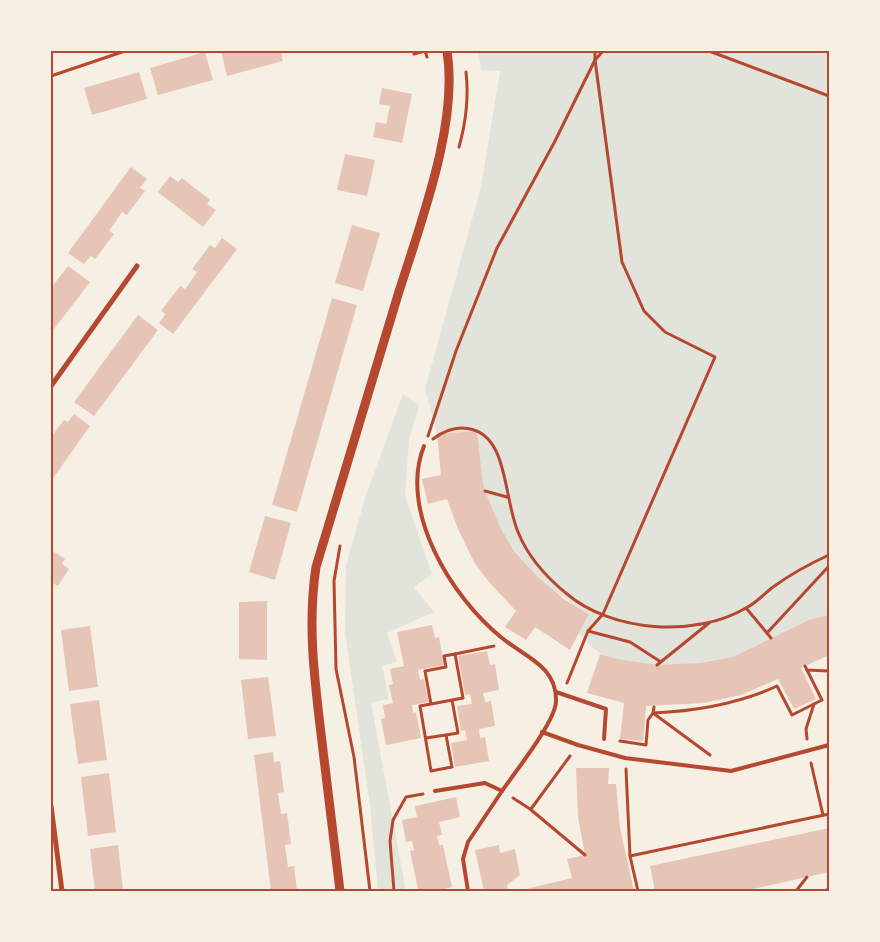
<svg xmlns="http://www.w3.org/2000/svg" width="880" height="942" font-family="'Archivo Narrow',sans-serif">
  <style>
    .green { fill: #e2e4dc }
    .building { fill: #e6c5b7 }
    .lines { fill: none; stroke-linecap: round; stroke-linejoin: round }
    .path { stroke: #b5482f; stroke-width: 3 }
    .service { stroke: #b5482f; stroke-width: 4 }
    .minor { stroke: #b5482f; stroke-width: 5 }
    .tertiary { stroke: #b5482f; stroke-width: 9 }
    .neatline { fill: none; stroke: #b5482f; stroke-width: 2 }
  </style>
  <rect width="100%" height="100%" fill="#f6efe4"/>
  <g class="green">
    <path d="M 478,51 L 829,51 L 829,615 C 795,624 767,645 734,657 C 700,668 635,670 602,654 C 593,650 586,640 579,633 L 589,614 C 537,584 494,538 482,477 C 479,462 478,447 477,431 L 437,434 L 425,389 L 481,187 L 500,71 L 481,70 Z"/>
    <path d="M 403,394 L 419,406 L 409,440 L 405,496 L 432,574 L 414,587 L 434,612 L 387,633 L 397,662 L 382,666 L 389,699 L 371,703 L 405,886 L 404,891 L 378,891 L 370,805 L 345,632 L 346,566 L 365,498 Z"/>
  </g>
  <g class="building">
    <path d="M 221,51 L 281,51 L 283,61 L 227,76 Z"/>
    <path d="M 205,52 L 213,80 L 158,95 L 150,68 Z"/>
    <path d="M 139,72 L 147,99 L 92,115 L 84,88 Z"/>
    <path d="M 382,88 L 412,94 L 402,143 L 373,137 L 376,122 L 386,124 L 390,106 L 379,104 Z"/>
    <path d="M 345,154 L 375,160 L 367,196 L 337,190 Z"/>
    <path d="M 131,167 L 147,179 L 140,188 L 145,191 L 127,215 L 122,212 L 109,231 L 114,234 L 95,259 L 91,256 L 84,264 L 68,253 Z"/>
    <path d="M 170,176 L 178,182 L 182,178 L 210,200 L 207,204 L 216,210 L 203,227 L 158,192 Z"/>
    <path d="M 352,225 L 380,233 L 363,291 L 335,283 Z"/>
    <path d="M 222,238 L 237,249 L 173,334 L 159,323 L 166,314 L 161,311 L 180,286 L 185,289 L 191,281 L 197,272 L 192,269 L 210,245 L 215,248 Z"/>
    <path d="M 68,266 L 90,282 L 51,333 L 51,288 Z"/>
    <path d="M 332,298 L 357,305 L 297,512 L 272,505 Z"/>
    <path d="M 138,315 L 158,330 L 94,416 L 74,402 Z"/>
    <path d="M 74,414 L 90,426 L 51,481 L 51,437 L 64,420 L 68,422 Z"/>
    <path d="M 477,431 L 482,477 L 485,491 L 500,527 L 515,552 L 538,577 L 565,600 L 589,614 L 570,650 L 535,627 L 526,640 L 505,627 L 516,611 L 489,582 L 474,562 L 458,529 L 447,499 L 428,504 L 422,479 L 441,475 L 437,434 Z"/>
    <path d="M 265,516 L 291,523 L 275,580 L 249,572 Z"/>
    <path d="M 51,550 L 65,559 L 62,564 L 69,569 L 58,586 L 51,582 Z"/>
    <path d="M 267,601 L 267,660 L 239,659 L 239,602 Z"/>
    <path d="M 829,615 L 829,655 L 801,668 L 816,699 L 794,709 L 778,679 L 741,695 L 704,703 L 646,706 L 643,741 L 620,739 L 624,703 L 587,693 L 600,654 L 617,659 L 657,665 L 701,663 L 733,657 L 809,620 Z"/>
    <path d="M 432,625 L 435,638 L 439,637 L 444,665 L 418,670 L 420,680 L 424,679 L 429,702 L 412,705 L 413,713 L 416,712 L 421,738 L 386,745 L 381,719 L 385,718 L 383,705 L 393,703 L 389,685 L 393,684 L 390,669 L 404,666 L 397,632 Z"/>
    <path d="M 90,626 L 98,687 L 69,691 L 61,630 Z"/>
    <path d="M 487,651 L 490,665 L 495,664 L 499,690 L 483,693 L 485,702 L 491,701 L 495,726 L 479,729 L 480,738 L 485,737 L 489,761 L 455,767 L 451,743 L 467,740 L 465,730 L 461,731 L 457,706 L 472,704 L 470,694 L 465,695 L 458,656 Z"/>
    <path d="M 268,677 L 276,736 L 248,739 L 241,680 Z"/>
    <path d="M 99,700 L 107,760 L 78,764 L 70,704 Z"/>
    <path d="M 273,752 L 274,762 L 280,761 L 284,792 L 278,793 L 281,814 L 287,813 L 291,844 L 285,845 L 288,867 L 294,866 L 297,891 L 271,891 L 254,755 Z"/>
    <path d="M 576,768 L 609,768 L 608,784 L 616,784 L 620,828 L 634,891 L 518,891 L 572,878 L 567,859 L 585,855 L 578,817 Z"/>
    <path d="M 109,773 L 116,832 L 88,836 L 81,777 Z"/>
    <path d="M 456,797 L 460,817 L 439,822 L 442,835 L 437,836 L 439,845 L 443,845 L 452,887 L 437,891 L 412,891 L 418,889 L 410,851 L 414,850 L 412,841 L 406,842 L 402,820 L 417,817 L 415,806 Z"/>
    <path d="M 829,828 L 829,872 L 744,891 L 655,891 L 650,866 Z"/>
    <path d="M 118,845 L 123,891 L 95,891 L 90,849 Z"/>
    <path d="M 499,845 L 500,853 L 515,849 L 520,875 L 507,885 L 508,891 L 484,891 L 475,850 Z"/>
  </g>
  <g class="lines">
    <g class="path">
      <path d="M 709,51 L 829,96"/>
      <path d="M 414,54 L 425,51 L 427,57"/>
      <path d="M 51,76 L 125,51"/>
      <path d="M 459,147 C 466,122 469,98 466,72"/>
      <path d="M 428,436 L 456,351 L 497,248 L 554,143 L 595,60 L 595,51"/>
      <path d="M 433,439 C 455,422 483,424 496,451 C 507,473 508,508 518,532 C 528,557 546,577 567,594 C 612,632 695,638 746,608 C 756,603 764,594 773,587 C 791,574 809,564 829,555"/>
      <path d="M 485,491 L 507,497"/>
      <path d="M 340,546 L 334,581 L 336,669 L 354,757 L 370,891"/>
      <path d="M 746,608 L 767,633 L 829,566"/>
      <path d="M 588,631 L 630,642 L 661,662"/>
      <path d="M 767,633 L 771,638"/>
      <path d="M 455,654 L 494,646"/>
      <path d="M 657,665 L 709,623"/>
      <path d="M 805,666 L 807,670 L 829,671"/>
      <path d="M 567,683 L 588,631 L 603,614 L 715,357 L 665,332 L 644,311 L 622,262 L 595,60 L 603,51"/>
      <path d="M 431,704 L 463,698 L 455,654 L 444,656 L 446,667 L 425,671 L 431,704 L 420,706 L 431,771 L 452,767 L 446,735 L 458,733 L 452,700"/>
      <path d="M 654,707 L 653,713 L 710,755"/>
      <path d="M 426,738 L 446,735"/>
      <path d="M 807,739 L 806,729 L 814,704"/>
      <path d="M 620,741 L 646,745 L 648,720 L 653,713 C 696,711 738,704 777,686 L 792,715 L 822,700 L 807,670"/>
      <path d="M 811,763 L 823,815"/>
      <path d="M 626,769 L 630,856 L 638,891"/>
      <path d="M 513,798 L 530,809 L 585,855"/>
      <path d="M 531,809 L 570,756"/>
      <path d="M 630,856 L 829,814"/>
      <path d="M 394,891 L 390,841 L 393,820 L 406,797 L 423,794"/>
      <path d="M 796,891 L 807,877"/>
    </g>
    <g class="service">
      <path d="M 424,446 C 398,511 452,598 502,638 C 525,657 557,666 556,701 C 556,721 515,772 502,791 L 485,783 L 435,791"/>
      <path d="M 556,692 L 606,709 L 604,739"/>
      <path d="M 542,732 L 578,745 L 625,758 L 731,771 L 829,745"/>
      <path d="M 468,891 L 463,859 L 468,842 L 502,791"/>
      <path d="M 825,891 L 829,890"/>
    </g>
    <g class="minor">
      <path d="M 51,386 L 137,266"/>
      <path d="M 51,806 L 62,891"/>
    </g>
    <path class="tertiary" d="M 340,891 C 334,841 328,792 322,742 C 315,683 307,626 316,567 C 343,478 370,388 397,298 C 419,227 459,125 447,51"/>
  </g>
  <rect width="880" height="942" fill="none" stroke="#f6efe4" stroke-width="105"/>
  <rect x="52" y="52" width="776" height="838" class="neatline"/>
</svg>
